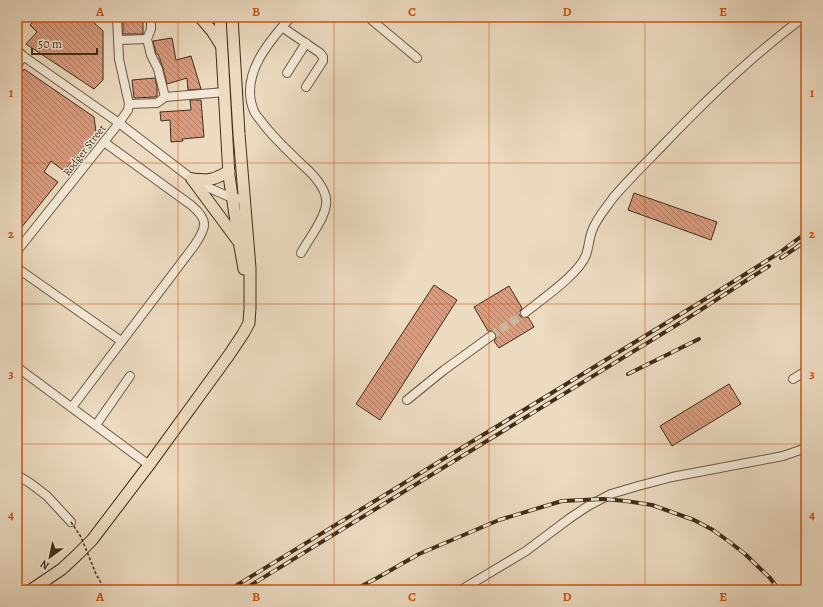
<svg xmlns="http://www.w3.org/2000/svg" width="823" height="607" font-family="Alegreya,serif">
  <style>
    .building { fill: url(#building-back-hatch); stroke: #3f2e18 }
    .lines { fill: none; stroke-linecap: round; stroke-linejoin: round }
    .minor-tunnel { stroke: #c9b89f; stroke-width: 8; stroke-dasharray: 8 4; stroke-linecap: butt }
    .minor-casing { stroke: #6a5942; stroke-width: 10 }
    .major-casing { stroke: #3f2e18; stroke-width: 13 }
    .minor { stroke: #f3e8d7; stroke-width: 8 }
    .major { stroke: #ecdbc1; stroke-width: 11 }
    .rail-casing { stroke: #3f2e18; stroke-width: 4 }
    .rail { stroke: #f3e8d7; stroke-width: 2.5; stroke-dasharray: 8; stroke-linecap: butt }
    .path-bridge { stroke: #3f2e18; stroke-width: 1.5; stroke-dasharray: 3 2; stroke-linecap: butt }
    .grid { fill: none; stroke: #cf530e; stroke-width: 1; stroke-opacity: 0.55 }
    .labels { text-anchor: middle; stroke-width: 3; stroke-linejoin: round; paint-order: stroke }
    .street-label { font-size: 11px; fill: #3f2e18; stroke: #f3e8d7 }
    .neatline { fill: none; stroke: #cf530e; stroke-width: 1.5 }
    .grid-label { font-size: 13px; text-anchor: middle; font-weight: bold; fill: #cf530e }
  </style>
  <defs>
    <pattern id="building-back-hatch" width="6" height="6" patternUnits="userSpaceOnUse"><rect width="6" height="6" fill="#da9b7e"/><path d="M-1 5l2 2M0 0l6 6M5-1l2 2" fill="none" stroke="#b27f66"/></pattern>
  </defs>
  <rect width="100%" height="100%" fill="#ecdbc1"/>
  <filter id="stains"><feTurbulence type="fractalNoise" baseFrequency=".005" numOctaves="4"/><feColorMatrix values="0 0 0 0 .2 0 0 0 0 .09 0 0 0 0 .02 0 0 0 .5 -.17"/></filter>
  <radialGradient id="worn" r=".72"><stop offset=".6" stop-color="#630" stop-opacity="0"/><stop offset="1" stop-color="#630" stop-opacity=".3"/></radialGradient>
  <g class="building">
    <path d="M 38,17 L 97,17 L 92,21 L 103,31 L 103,80 L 94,89 L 26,44 L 37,32 L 30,25 Z"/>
    <rect x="123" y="17" width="20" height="17"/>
    <path d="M 172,38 L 176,60 L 191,56 L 201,89 L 188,90 L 187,78 L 167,84 L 163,68 L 158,54 L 157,54 L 156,53 L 153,41 Z"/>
    <path d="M 24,69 L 94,117 L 96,132 L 64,171 L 51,161 L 44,172 L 58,182 L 17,233 L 17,79 Z"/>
    <path d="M 155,78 L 157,87 L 157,96 L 155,97 L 134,98 L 132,80 Z"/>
    <path d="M 190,100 L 201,100 L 204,137 L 182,139 L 183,141 L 171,142 L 170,120 L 161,121 L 160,112 L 191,110 Z"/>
    <path d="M 634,193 L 717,222 L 711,240 L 628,210 Z"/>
    <path d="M 434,285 L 457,300 L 380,420 L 356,404 Z"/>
    <path d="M 509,286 L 522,308 L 520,311 L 520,316 L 523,318 L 528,317 L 534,327 L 499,348 L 494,341 L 496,338 L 496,333 L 493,331 L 488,331 L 474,307 Z"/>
    <path d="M 729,384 L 741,404 L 672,446 L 660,426 Z"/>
  </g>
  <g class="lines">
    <path class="minor-tunnel" d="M 491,336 L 525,313"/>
    <g class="minor-casing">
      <g id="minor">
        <path d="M 151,17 L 151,29 L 147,39 L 151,55 L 158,69 L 165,97"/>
        <path d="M 291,17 C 269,41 239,76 254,111 C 255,114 258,117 261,121 C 274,139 292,155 309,171 C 318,180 328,192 326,205 C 324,220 308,240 301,253"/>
        <path d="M 368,17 L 417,58"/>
        <path d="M 282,27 L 320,53 L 323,57 L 323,61 L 306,87"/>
        <path d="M 118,40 L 147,39"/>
        <path d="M 17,50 L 23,56 L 119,123 L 192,179 L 207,187 L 232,198 L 244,199"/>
        <path d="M 17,66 L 23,56"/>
        <path d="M 287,73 L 306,43"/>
        <path d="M 129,104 L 157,103 L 165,97 L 225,92"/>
        <path d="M 17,251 L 119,123 L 128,110 L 129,104 L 119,59 L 117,17"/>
        <path d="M 17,268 L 121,341"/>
        <path d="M 525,313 C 542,299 579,274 586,255 C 589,247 589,238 592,231 C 596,219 606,208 613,198 C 629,179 648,161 665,143 C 708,98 754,54 804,17"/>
        <path d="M 17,367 L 149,465"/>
        <path d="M 793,379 L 806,371"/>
        <path d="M 407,400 L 444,370 L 491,336"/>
        <path d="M 72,407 L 194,246 C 207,227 209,220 191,205 L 104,142"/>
        <path d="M 96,425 L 130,376"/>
        <path d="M 17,475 L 30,483 L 47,496 L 71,522"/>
        <path d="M 461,590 L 526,551 L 570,518 L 588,506 L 611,494 L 638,486 L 672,477 L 783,456 L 806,448"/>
      </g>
    </g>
    <g class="major-casing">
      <g id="major">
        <path d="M 200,17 L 212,31 L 221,45"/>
        <path d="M 220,17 L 229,176 L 239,241 L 244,269"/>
        <path d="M 192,179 L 238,241"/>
        <path d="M 192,179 C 209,181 214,180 229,171"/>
        <path d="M 31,590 L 62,569 L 78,554 L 92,540 L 149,465 L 229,355 L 243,334 L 249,323 L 250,308 L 250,268 L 239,134 L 232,17"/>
      </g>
    </g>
    <use href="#minor" class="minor"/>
    <use href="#major" class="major"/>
    <g class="rail-casing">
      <g id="rail">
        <path d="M 781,258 L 806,241"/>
        <path d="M 628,374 L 699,339"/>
        <path d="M 229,590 L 712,295 L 779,253 L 806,233"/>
        <path d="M 243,590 L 688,318 L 769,266"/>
        <path d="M 354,590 L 377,578 L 419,554 L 499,520 L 562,501 L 603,499 L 626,501 L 652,505 L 694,520 L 713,530 L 731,543 L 745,554 L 770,578 L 779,590"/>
      </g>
    </g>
    <use href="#rail" class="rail"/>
    <path class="path-bridge" d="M 71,522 L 81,537 L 96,574 L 105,590"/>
  </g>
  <path class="grid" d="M 178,17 L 178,590M 334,17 L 334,590M 489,17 L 489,590M 645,17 L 645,590M 17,163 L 806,163M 17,304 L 806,304M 17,444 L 806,444"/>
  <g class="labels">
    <g class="street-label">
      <text transform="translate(84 150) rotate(-52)" y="4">Rodger Street</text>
    </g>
  </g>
  <rect width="823" height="607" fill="none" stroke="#ecdbc1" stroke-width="44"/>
  <g transform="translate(50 557) rotate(213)" stroke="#f3e8d7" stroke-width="3" paint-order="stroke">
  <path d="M0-3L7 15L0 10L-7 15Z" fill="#3f2e18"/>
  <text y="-6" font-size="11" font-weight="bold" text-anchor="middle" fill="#3f2e18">N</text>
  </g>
  <path d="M32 48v6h65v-6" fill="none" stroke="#3f2e18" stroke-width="2"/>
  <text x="38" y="48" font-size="12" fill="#3f2e18" stroke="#f3e8d7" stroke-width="3" paint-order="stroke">50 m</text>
  <rect x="22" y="22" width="779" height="563" class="neatline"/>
  <g class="grid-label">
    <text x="100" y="16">A</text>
    <text x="256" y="16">B</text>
    <text x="412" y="16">C</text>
    <text x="567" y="16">D</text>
    <text x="723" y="16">E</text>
    <text x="11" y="97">1</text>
    <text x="812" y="97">1</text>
    <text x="11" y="238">2</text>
    <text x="812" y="238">2</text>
    <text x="11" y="378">3</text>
    <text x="812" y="378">3</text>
    <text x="11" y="519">4</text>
    <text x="812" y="519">4</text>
    <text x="100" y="601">A</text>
    <text x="256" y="601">B</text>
    <text x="412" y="601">C</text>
    <text x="567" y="601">D</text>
    <text x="723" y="601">E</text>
  </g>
  <rect width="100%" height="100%" filter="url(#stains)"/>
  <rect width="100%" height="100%" fill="url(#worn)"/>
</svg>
